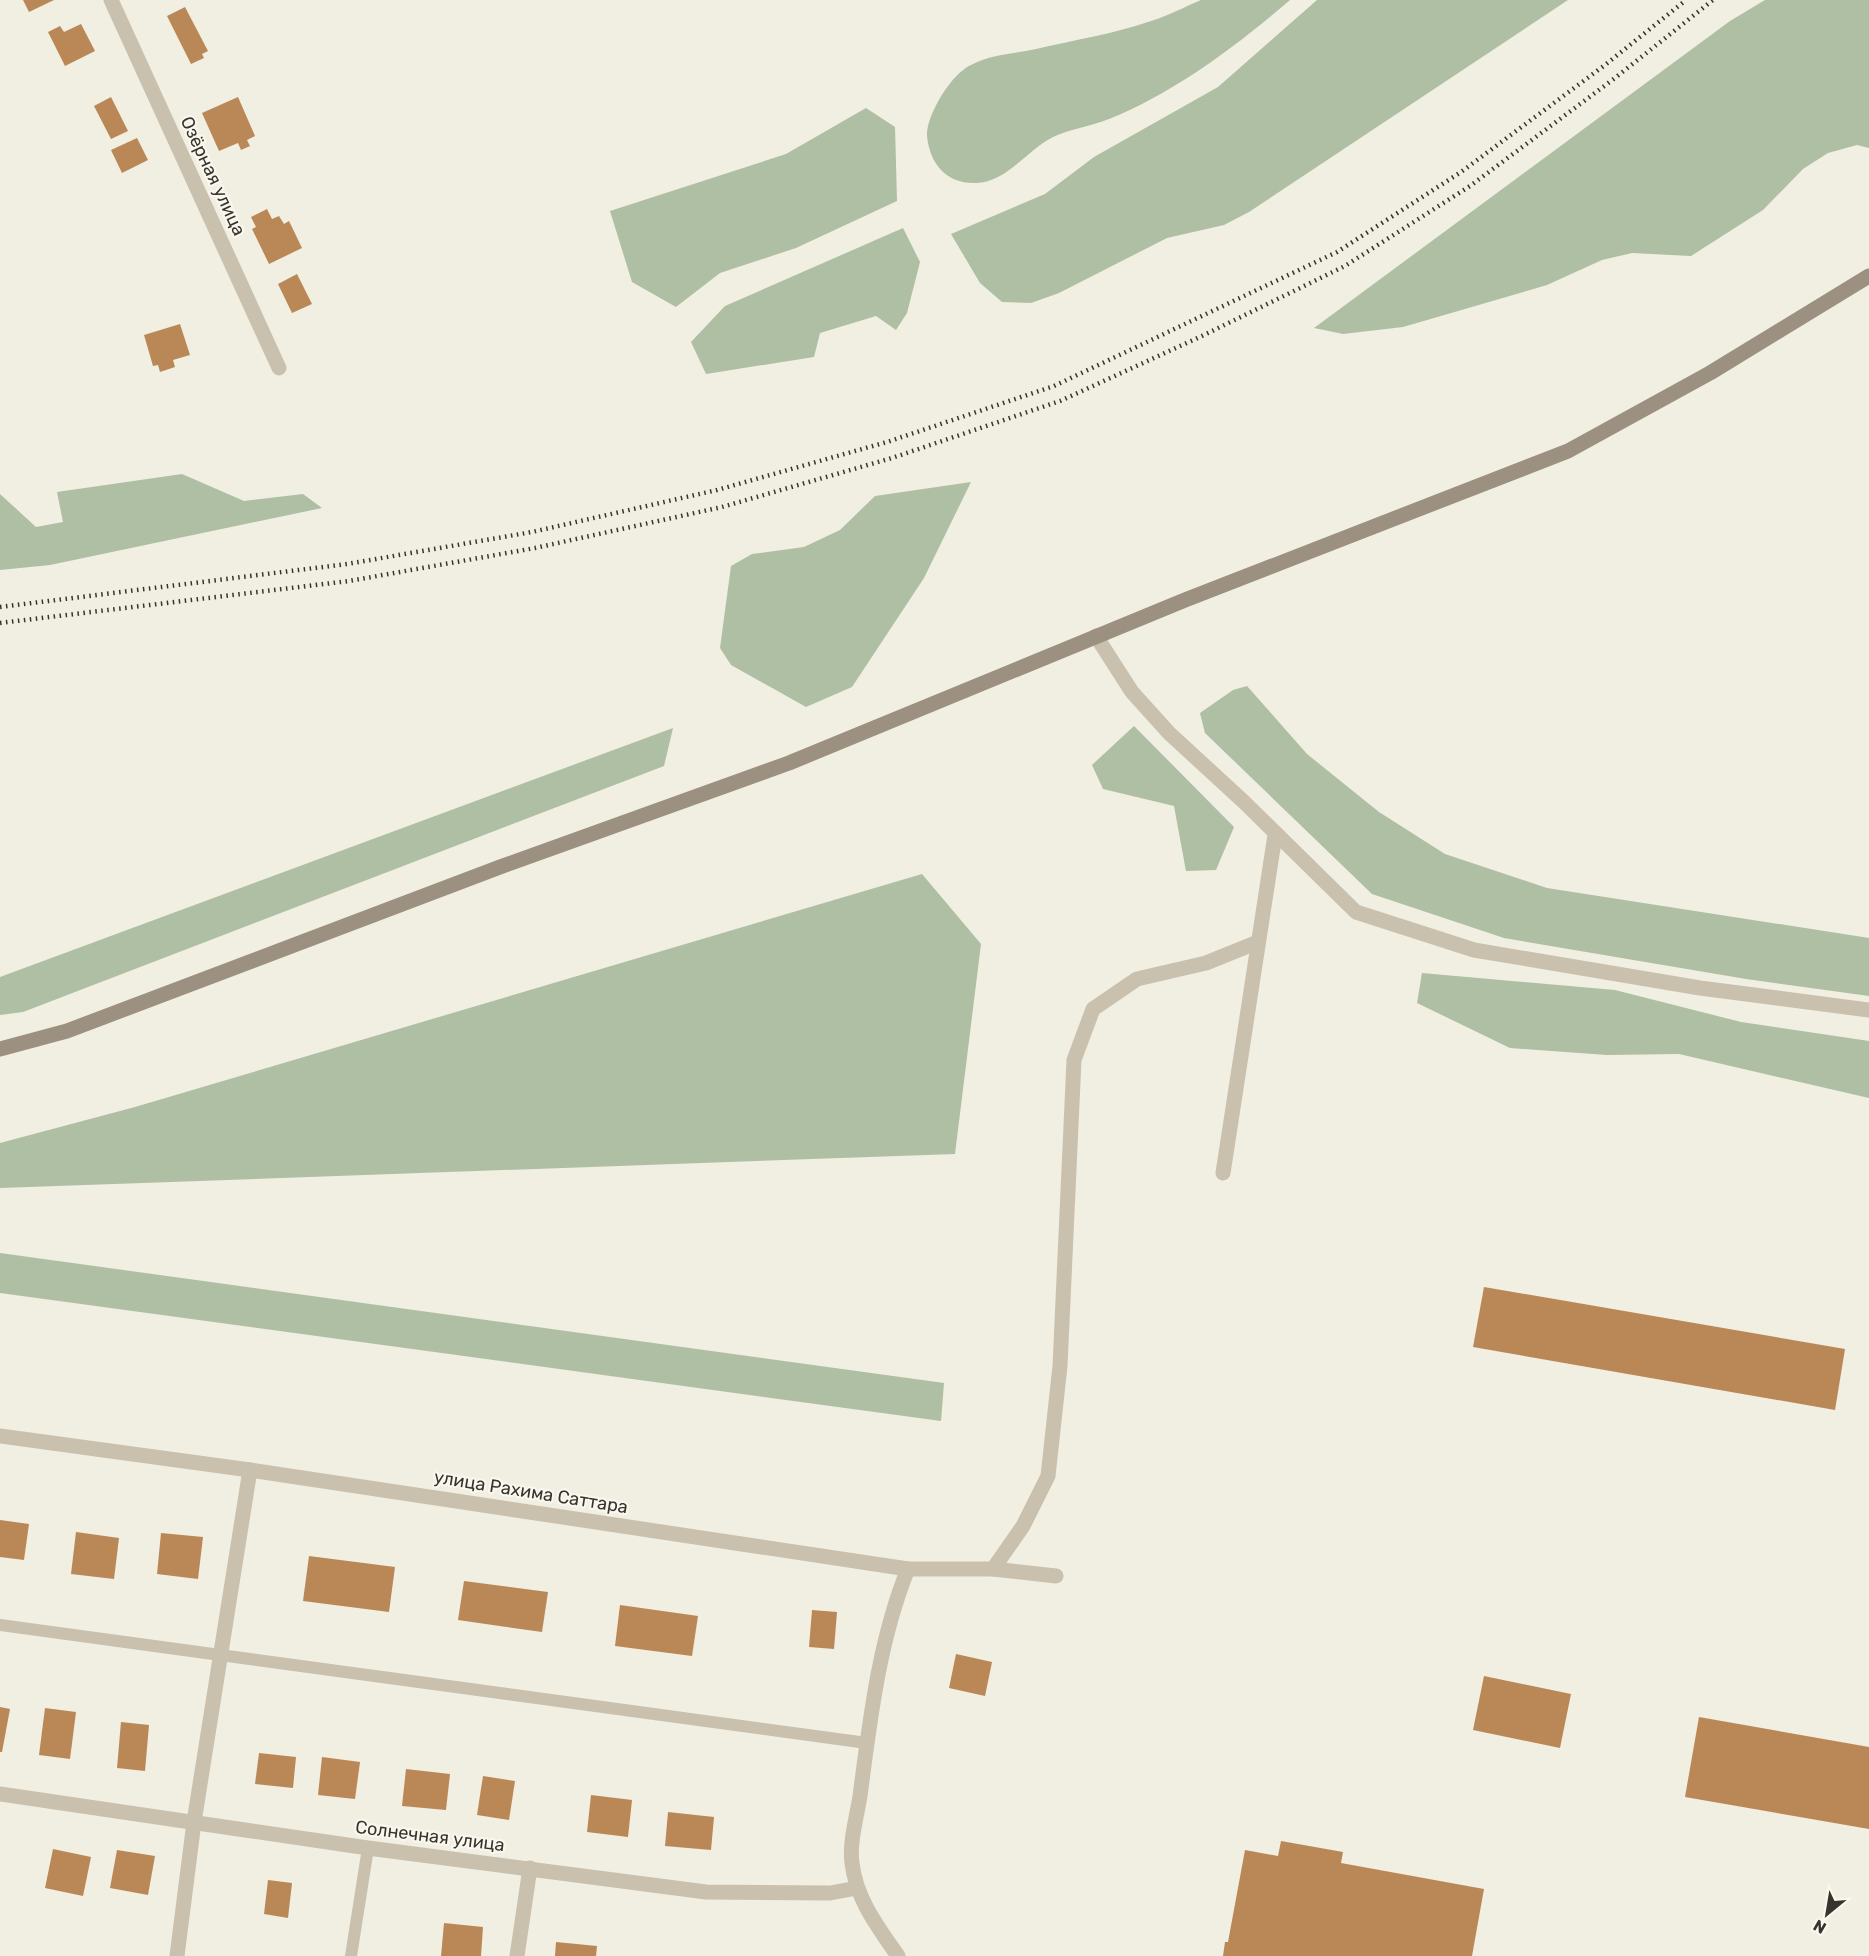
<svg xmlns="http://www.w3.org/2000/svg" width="1869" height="1956" font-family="Rubik,sans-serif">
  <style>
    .green { fill: #aebfa3 }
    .building { fill: #ba8857 }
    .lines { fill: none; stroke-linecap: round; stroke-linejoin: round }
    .lane { stroke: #c9c1ae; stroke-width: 12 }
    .street { stroke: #c9c1ae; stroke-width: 15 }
    .secondary { stroke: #9c9180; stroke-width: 15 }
    .rail { stroke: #38332c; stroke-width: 4.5; stroke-dasharray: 1.5 4.5; stroke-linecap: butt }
    .labels { text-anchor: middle; stroke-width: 4.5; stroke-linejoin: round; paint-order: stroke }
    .street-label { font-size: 18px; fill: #38332c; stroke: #f9f7ee }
  </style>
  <rect width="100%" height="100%" fill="#f1eee2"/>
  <g class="green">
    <path d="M 1201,0 L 1290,0 C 1235,47 1175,92 1109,119 C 1091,126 1070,129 1053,137 C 1027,150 1007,182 976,183 C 947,184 930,165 927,136 C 926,115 952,73 971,65 C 992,54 1014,54 1036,49 C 1074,40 1114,34 1151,21 C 1168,16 1184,7 1201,0 Z"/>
    <path d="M 1317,0 L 1568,0 L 1249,212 L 1224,225 L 1167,238 L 1059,293 L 1031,303 L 1002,302 L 980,283 L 951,234 L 1045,194 L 1094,157 L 1218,87 Z"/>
    <path d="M 1765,0 L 1869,0 L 1869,148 L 1857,145 L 1828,153 L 1803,169 L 1763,210 L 1691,256 L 1632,253 L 1602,260 L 1547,285 L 1403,327 L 1343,334 L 1314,328 L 1730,21 Z"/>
    <path d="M 866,108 L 895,127 L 897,201 L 796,248 L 720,273 L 676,307 L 632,282 L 610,211 L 786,154 Z"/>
    <path d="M 903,228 L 920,262 L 907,313 L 896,330 L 876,316 L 820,333 L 814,357 L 706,374 L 691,342 L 725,306 Z"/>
    <path d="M 182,474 L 244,501 L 303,494 L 322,508 L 50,565 L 0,570 L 0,494 L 36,527 L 63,522 L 57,492 Z"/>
    <path d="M 971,482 L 924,578 L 852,687 L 806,707 L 731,665 L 720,648 L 731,566 L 752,554 L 804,547 L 840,530 L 875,496 Z"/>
    <path d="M 1247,686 L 1307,754 L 1379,812 L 1445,854 L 1547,888 L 1869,938 L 1869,996 L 1746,979 L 1504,938 L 1372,894 L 1205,733 L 1200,713 L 1233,690 Z"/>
    <path d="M 1134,726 L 1234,827 L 1216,870 L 1186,871 L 1174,806 L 1103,789 L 1092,765 Z"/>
    <path d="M 673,728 L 664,766 L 23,1012 L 0,1015 L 0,977 Z"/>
    <path d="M 922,874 L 981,944 L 955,1154 L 0,1188 L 0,1143 L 135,1107 Z"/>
    <path d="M 1422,973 L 1615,990 L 1741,1022 L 1869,1041 L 1869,1098 L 1679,1054 L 1607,1055 L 1510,1048 L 1417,1003 Z"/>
    <path d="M 0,1253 L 944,1383 L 941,1421 L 0,1293 Z"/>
  </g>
  <g class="building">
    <path d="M 23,0 L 54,0 L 29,12 Z"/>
    <path d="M 185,7 L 208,51 L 202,54 L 204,58 L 191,64 L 167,16 Z"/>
    <path d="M 81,24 L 95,51 L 65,66 L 48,32 L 60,26 L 64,32 Z"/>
    <path d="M 111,97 L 128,131 L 111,139 L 94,106 Z"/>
    <path d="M 238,97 L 255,136 L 247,140 L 250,146 L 241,150 L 238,143 L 219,151 L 202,113 Z"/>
    <path d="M 137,138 L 148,160 L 122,173 L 111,150 Z"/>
    <path d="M 267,209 L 272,219 L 279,216 L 284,224 L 289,221 L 302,248 L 269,264 L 252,229 L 256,227 L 251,217 Z"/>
    <path d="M 297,274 L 312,304 L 292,313 L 278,284 Z"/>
    <path d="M 180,324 L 190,355 L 173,360 L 175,367 L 160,372 L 158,365 L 153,366 L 144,335 Z"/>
    <path d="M 1484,1287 L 1845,1349 L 1835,1410 L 1473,1347 Z"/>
    <path d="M 0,1520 L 29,1524 L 24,1560 L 0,1557 Z"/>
    <path d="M 76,1532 L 119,1538 L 114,1579 L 71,1574 Z"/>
    <path d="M 161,1533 L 203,1537 L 198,1579 L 157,1574 Z"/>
    <path d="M 309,1556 L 395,1567 L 389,1612 L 303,1601 Z"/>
    <path d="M 464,1581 L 548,1592 L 542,1632 L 458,1620 Z"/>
    <path d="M 620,1605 L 698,1616 L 692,1656 L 615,1646 Z"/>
    <path d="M 812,1610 L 837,1612 L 834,1649 L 809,1647 Z"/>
    <path d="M 956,1654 L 992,1662 L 985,1696 L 949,1688 Z"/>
    <path d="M 1484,1676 L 1571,1694 L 1560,1748 L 1473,1730 Z"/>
    <path d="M 0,1707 L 10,1709 L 2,1752 L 0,1752 Z"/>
    <path d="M 45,1708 L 76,1712 L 70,1759 L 39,1755 Z"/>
    <path d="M 1699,1717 L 1869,1747 L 1869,1829 L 1685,1797 Z"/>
    <path d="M 121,1722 L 149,1725 L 145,1771 L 117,1768 Z"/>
    <path d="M 259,1753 L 296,1757 L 293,1788 L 255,1784 Z"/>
    <path d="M 322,1757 L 360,1762 L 355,1799 L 318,1795 Z"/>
    <path d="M 406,1769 L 450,1774 L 446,1810 L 402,1806 Z"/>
    <path d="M 483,1776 L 515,1781 L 509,1820 L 477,1815 Z"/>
    <path d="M 591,1795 L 632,1800 L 628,1837 L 587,1832 Z"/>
    <path d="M 668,1812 L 714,1817 L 711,1850 L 665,1846 Z"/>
    <path d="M 1281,1841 L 1343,1852 L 1341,1863 L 1484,1889 L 1472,1956 L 1223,1956 L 1225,1942 L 1228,1942 L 1245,1850 L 1278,1856 Z"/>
    <path d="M 53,1849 L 91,1857 L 83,1896 L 45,1888 Z"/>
    <path d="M 117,1850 L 155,1856 L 148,1895 L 110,1888 Z"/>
    <path d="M 268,1880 L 292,1883 L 288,1918 L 264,1914 Z"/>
    <path d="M 444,1923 L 483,1927 L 481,1956 L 441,1956 Z"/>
    <path d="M 556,1942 L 597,1946 L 596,1956 L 555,1956 Z"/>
  </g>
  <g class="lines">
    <g class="lane">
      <path d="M 0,1625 L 867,1743"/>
      <path d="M 351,1956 L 368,1848"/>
    </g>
    <g class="street">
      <path d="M 111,0 L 279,368"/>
      <path d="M 1096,636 L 1132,692 L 1169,733 L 1244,802 L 1356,912 L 1474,950 L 1700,988 L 1869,1010"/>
      <path d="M 1223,1173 L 1275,835"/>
      <path d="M 0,1436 L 250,1470 L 908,1569 L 993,1569 L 1056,1576"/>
      <path d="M 993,1569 L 1023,1526 L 1048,1476 L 1060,1366 L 1074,1060 L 1093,1009 L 1137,979 L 1206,963 L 1258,942"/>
      <path d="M 0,1794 L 368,1848 L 706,1892 L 830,1893 L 857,1888"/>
      <path d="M 177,1956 L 194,1822 L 250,1470"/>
      <path d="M 517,1956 L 530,1868"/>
      <path d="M 898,1956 C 878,1927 856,1899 852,1863 C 849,1843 857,1816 860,1796 C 870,1720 879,1640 908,1569"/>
    </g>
    <path class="secondary" d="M 0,1049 L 67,1031 L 500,867 L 789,763 L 1185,600 L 1568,451 L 1710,373 L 1869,276"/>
    <g class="rail">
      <path d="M 0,607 L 347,564 L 532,532 L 717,490 L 887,442 L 1054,386 L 1337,252 L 1461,172 L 1605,65 L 1686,0"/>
      <path d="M 0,623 L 349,581 L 535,548 L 722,507 L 892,458 L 1060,401 L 1204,335 L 1345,266 L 1470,186 L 1615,78 L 1713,0"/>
    </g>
  </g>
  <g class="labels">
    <g class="street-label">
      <text transform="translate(213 176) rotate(65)" y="6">Озёрная улица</text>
      <text transform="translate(531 1492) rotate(9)" y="6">улица Рахима Саттара</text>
      <text transform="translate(430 1836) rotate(7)" y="6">Солнечная улица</text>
    </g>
  </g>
  <g transform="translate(1827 1914) rotate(210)" stroke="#f9f7ee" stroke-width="4.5" paint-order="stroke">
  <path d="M0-4.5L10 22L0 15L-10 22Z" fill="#38332c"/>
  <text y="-9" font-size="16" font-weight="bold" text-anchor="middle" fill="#38332c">N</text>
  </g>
</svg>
